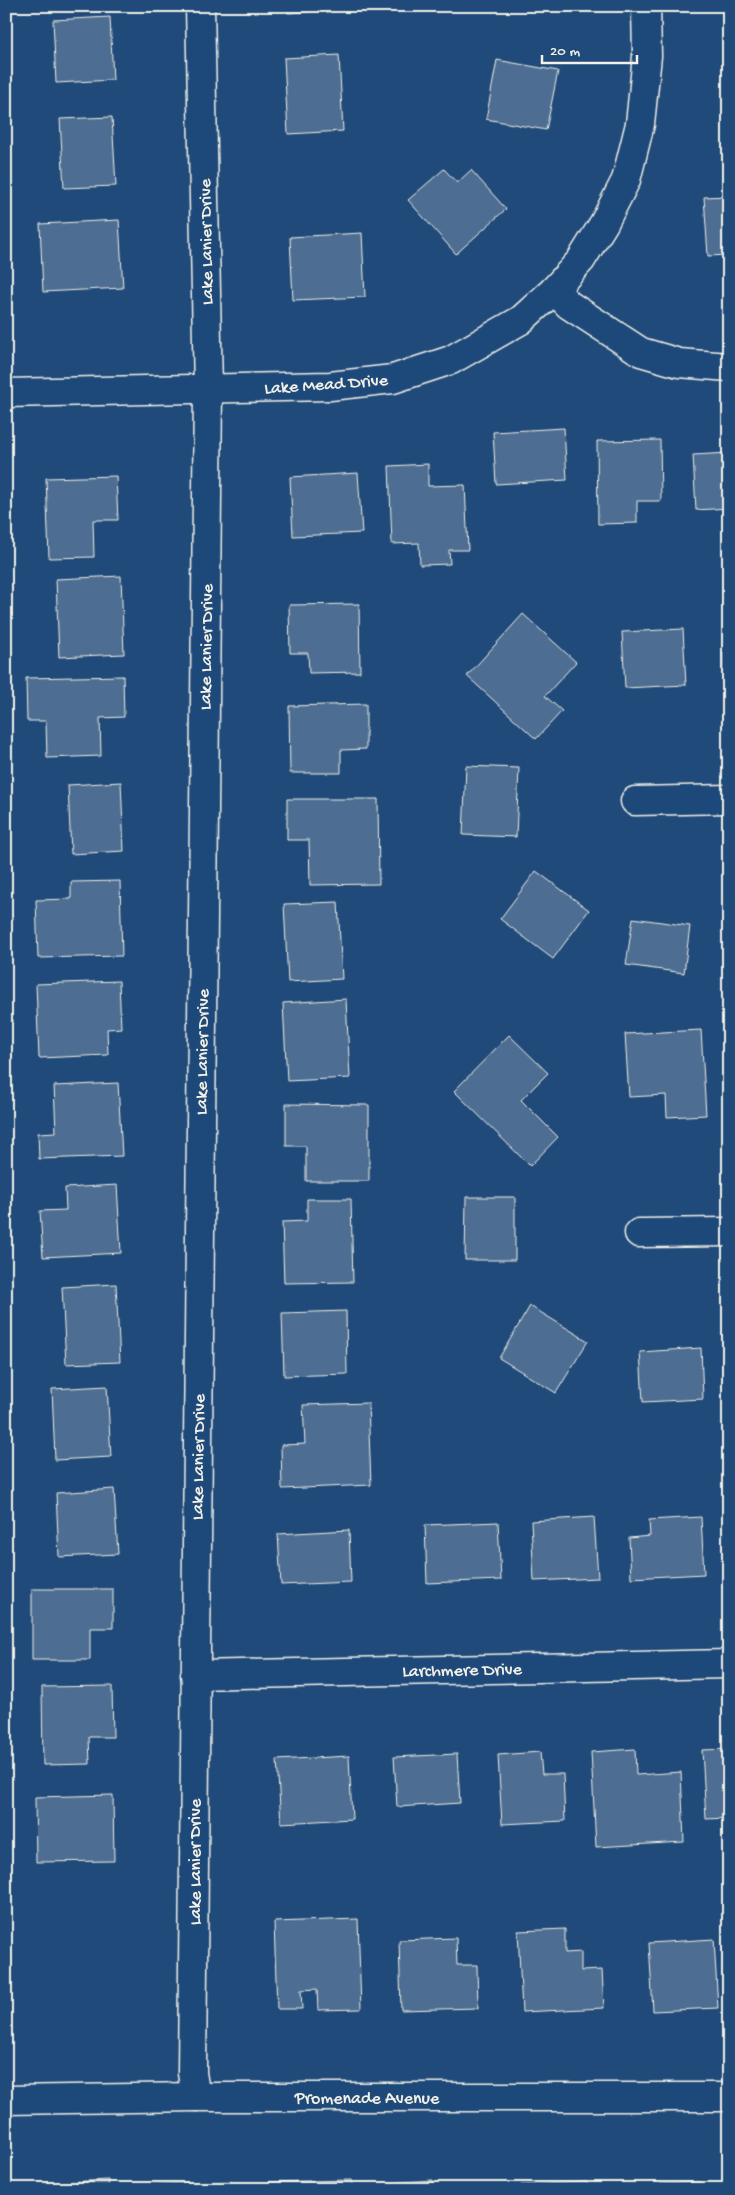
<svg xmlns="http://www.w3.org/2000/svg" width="735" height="2195" font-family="'Gochi Hand',sans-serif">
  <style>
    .building { fill: #4d6e92; stroke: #f4f1e8 }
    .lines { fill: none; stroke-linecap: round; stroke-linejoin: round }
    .street-casing { stroke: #f4f1e8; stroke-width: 31 }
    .street { stroke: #1f4a7a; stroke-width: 28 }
    .labels { text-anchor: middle; stroke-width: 5; stroke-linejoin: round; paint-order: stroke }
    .street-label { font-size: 18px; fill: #f4f1e8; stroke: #1f4a7a }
  </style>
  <rect width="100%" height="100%" fill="#1f4a7a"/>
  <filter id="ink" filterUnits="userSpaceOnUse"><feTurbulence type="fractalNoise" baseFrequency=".02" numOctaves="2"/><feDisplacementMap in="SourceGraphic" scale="10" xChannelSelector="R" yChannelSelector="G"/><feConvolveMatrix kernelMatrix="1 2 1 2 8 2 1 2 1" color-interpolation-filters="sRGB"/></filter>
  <g filter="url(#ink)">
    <g class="building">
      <path d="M 287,6 L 345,6 L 345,10 L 288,13 Z"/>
      <path d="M 110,17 L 113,80 L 56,83 L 53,20 Z"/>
      <path d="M 339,55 L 343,131 L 288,134 L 284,58 Z"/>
      <path d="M 497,60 L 558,71 L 546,130 L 486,119 Z"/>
      <path d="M 112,117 L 116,186 L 64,188 L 60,119 Z"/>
      <path d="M 444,169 L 457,183 L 471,170 L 506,209 L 456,254 L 408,200 Z"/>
      <path d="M 729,196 L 729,255 L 708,256 L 704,197 Z"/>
      <path d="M 119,220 L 123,288 L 43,292 L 40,224 Z"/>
      <path d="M 362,233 L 365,297 L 293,300 L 290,237 Z"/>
      <path d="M 564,428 L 567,480 L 496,484 L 493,432 Z"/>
      <path d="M 660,440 L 661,501 L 637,501 L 637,523 L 598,524 L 597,441 Z"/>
      <path d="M 729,453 L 729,508 L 696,510 L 693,455 Z"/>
      <path d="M 428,464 L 428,486 L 465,485 L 468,550 L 449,550 L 450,564 L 420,565 L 419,543 L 392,544 L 389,466 Z"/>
      <path d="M 358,473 L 362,533 L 293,536 L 290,477 Z"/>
      <path d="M 116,476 L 118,520 L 93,520 L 94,557 L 49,558 L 46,478 Z"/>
      <path d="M 121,576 L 124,654 L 59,657 L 56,579 Z"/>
      <path d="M 359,604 L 360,672 L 309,673 L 308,653 L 290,653 L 289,605 Z"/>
      <path d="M 523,614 L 576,662 L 545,696 L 562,711 L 536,739 L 467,676 Z"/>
      <path d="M 683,629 L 686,685 L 625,688 L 622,632 Z"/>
      <path d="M 723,653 L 729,653 L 729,711 L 726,712 Z"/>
      <path d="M 123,676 L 124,717 L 100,718 L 101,756 L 47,758 L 46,721 L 27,721 L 26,678 Z"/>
      <path d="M 366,704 L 366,749 L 341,750 L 341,773 L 290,773 L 289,706 Z"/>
      <path d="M 466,766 L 519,768 L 516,837 L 463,835 Z"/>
      <path d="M 121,782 L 124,851 L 71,854 L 68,785 Z"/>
      <path d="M 287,799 L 378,799 L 379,884 L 310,885 L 309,840 L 287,840 Z"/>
      <path d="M 536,871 L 589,910 L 553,959 L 500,919 Z"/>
      <path d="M 120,881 L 122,956 L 38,958 L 36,900 L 71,899 L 71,882 Z"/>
      <path d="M 724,885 L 729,885 L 729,940 L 727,940 Z"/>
      <path d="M 338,902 L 342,979 L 288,982 L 284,904 Z"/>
      <path d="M 633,918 L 690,926 L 684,973 L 626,965 Z"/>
      <path d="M 119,981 L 121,1028 L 107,1029 L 108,1055 L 39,1058 L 36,984 Z"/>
      <path d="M 346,999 L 350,1078 L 287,1081 L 283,1003 Z"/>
      <path d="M 701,1030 L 706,1115 L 667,1117 L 666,1095 L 629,1097 L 625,1034 Z"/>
      <path d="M 509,1035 L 548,1073 L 521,1100 L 558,1137 L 530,1166 L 454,1091 Z"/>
      <path d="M 118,1083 L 122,1156 L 39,1159 L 38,1133 L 56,1132 L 54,1086 Z"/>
      <path d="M 286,1104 L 369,1105 L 369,1181 L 306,1181 L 306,1146 L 286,1146 Z"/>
      <path d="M 117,1185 L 121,1253 L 43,1257 L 40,1211 L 66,1210 L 65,1188 Z"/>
      <path d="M 466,1197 L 515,1197 L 515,1260 L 465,1260 Z"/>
      <path d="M 307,1199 L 351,1199 L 353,1282 L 284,1283 L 282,1222 L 307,1221 Z"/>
      <path d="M 116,1284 L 120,1362 L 66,1364 L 62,1287 Z"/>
      <path d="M 530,1306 L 588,1341 L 556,1393 L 499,1358 Z"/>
      <path d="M 346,1311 L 347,1374 L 284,1376 L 282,1313 Z"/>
      <path d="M 701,1348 L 703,1399 L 643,1402 L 640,1352 Z"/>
      <path d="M 107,1386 L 111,1457 L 55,1460 L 52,1389 Z"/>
      <path d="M 368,1403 L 371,1485 L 282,1489 L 281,1445 L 305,1444 L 303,1405 Z"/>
      <path d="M 723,1484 L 729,1484 L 729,1551 L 727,1551 Z"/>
      <path d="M 114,1489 L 118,1554 L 59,1557 L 56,1493 Z"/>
      <path d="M 594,1517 L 598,1578 L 534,1581 L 531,1521 Z"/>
      <path d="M 701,1517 L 704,1574 L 631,1578 L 629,1538 L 650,1536 L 649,1520 Z"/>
      <path d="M 498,1522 L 501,1580 L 427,1583 L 425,1525 Z"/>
      <path d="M 349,1530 L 351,1582 L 281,1585 L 278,1534 Z"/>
      <path d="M 32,1589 L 113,1589 L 113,1628 L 90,1628 L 90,1660 L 32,1660 Z"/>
      <path d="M 112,1686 L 113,1737 L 89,1737 L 90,1764 L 43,1765 L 42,1687 Z"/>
      <path d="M 635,1749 L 636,1775 L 681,1772 L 684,1842 L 596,1847 L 591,1752 Z"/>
      <path d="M 729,1749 L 729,1818 L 706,1819 L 702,1750 Z"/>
      <path d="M 540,1752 L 542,1774 L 563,1774 L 565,1821 L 502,1824 L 498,1755 Z"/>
      <path d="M 457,1754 L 460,1803 L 397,1807 L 394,1757 Z"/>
      <path d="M 349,1756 L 352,1819 L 281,1823 L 277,1760 Z"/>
      <path d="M 113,1795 L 114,1861 L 36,1862 L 35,1797 Z"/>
      <path d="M 358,1919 L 361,2009 L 318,2010 L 317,1989 L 301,1990 L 302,2009 L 277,2009 L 274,1922 Z"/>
      <path d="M 565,1929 L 565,1953 L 581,1952 L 581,1971 L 602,1970 L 604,2008 L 522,2012 L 518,1931 Z"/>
      <path d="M 456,1938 L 457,1965 L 477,1965 L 478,2008 L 401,2010 L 399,1940 Z"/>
      <path d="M 714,1939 L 718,2008 L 653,2011 L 649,1943 Z"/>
      <path d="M 108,2180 L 109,2189 L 71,2189 L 71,2182 Z"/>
      <path d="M 352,2180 L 352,2189 L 268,2189 L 268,2182 Z"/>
      <path d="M 433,2180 L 433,2189 L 390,2189 L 389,2183 Z"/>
      <path d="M 231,2181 L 231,2189 L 141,2189 L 141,2185 Z"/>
      <path d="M 587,2182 L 587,2189 L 521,2189 L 521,2185 Z"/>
      <path d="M 701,2182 L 702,2189 L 660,2189 L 660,2184 Z"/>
    </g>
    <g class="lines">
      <g class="street-casing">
        <g id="street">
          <path d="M 554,290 L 569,305 L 641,352 L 679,363 L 729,367"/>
          <path d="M 6,393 L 330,386 L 393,379 L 451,360 L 521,320 L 554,290 L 581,260 L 604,223 L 626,180 L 640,124 L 647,56 L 646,6"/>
          <path d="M 635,801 L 729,799"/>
          <path d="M 639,1233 L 729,1232"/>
          <path d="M 195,1675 L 729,1664"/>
          <path d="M 196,2097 L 192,2073 L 208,389 L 200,6"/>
          <path d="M 6,2100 L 196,2097 L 729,2097"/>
        </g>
      </g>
      <use href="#street" class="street"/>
    </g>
  </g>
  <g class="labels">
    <g class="street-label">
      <text transform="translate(205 242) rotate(-91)" y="6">Lake Lanier Drive</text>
      <text transform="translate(326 383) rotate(-4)" y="6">Lake Mead Drive</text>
      <text transform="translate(205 647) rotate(-89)" y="6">Lake Lanier Drive</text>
      <text transform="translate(201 1052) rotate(-89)" y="6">Lake Lanier Drive</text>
      <text transform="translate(197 1457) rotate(-89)" y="6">Lake Lanier Drive</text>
      <text transform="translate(462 1669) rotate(-1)" y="6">Larchmere Drive</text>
      <text transform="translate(194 1862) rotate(-90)" y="6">Lake Lanier Drive</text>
      <text x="367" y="2103">Promenade Avenue</text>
    </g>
  </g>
  <rect width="735" height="2195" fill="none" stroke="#1f4a7a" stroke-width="25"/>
  <rect x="12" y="12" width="710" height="2170" fill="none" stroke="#f4f1e8" stroke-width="2" filter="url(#ink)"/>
  <path d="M542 55v8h95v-8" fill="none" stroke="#f4f1e8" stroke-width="2.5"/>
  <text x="550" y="55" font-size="15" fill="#f4f1e8" stroke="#1f4a7a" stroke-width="4" paint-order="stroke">20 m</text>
</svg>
